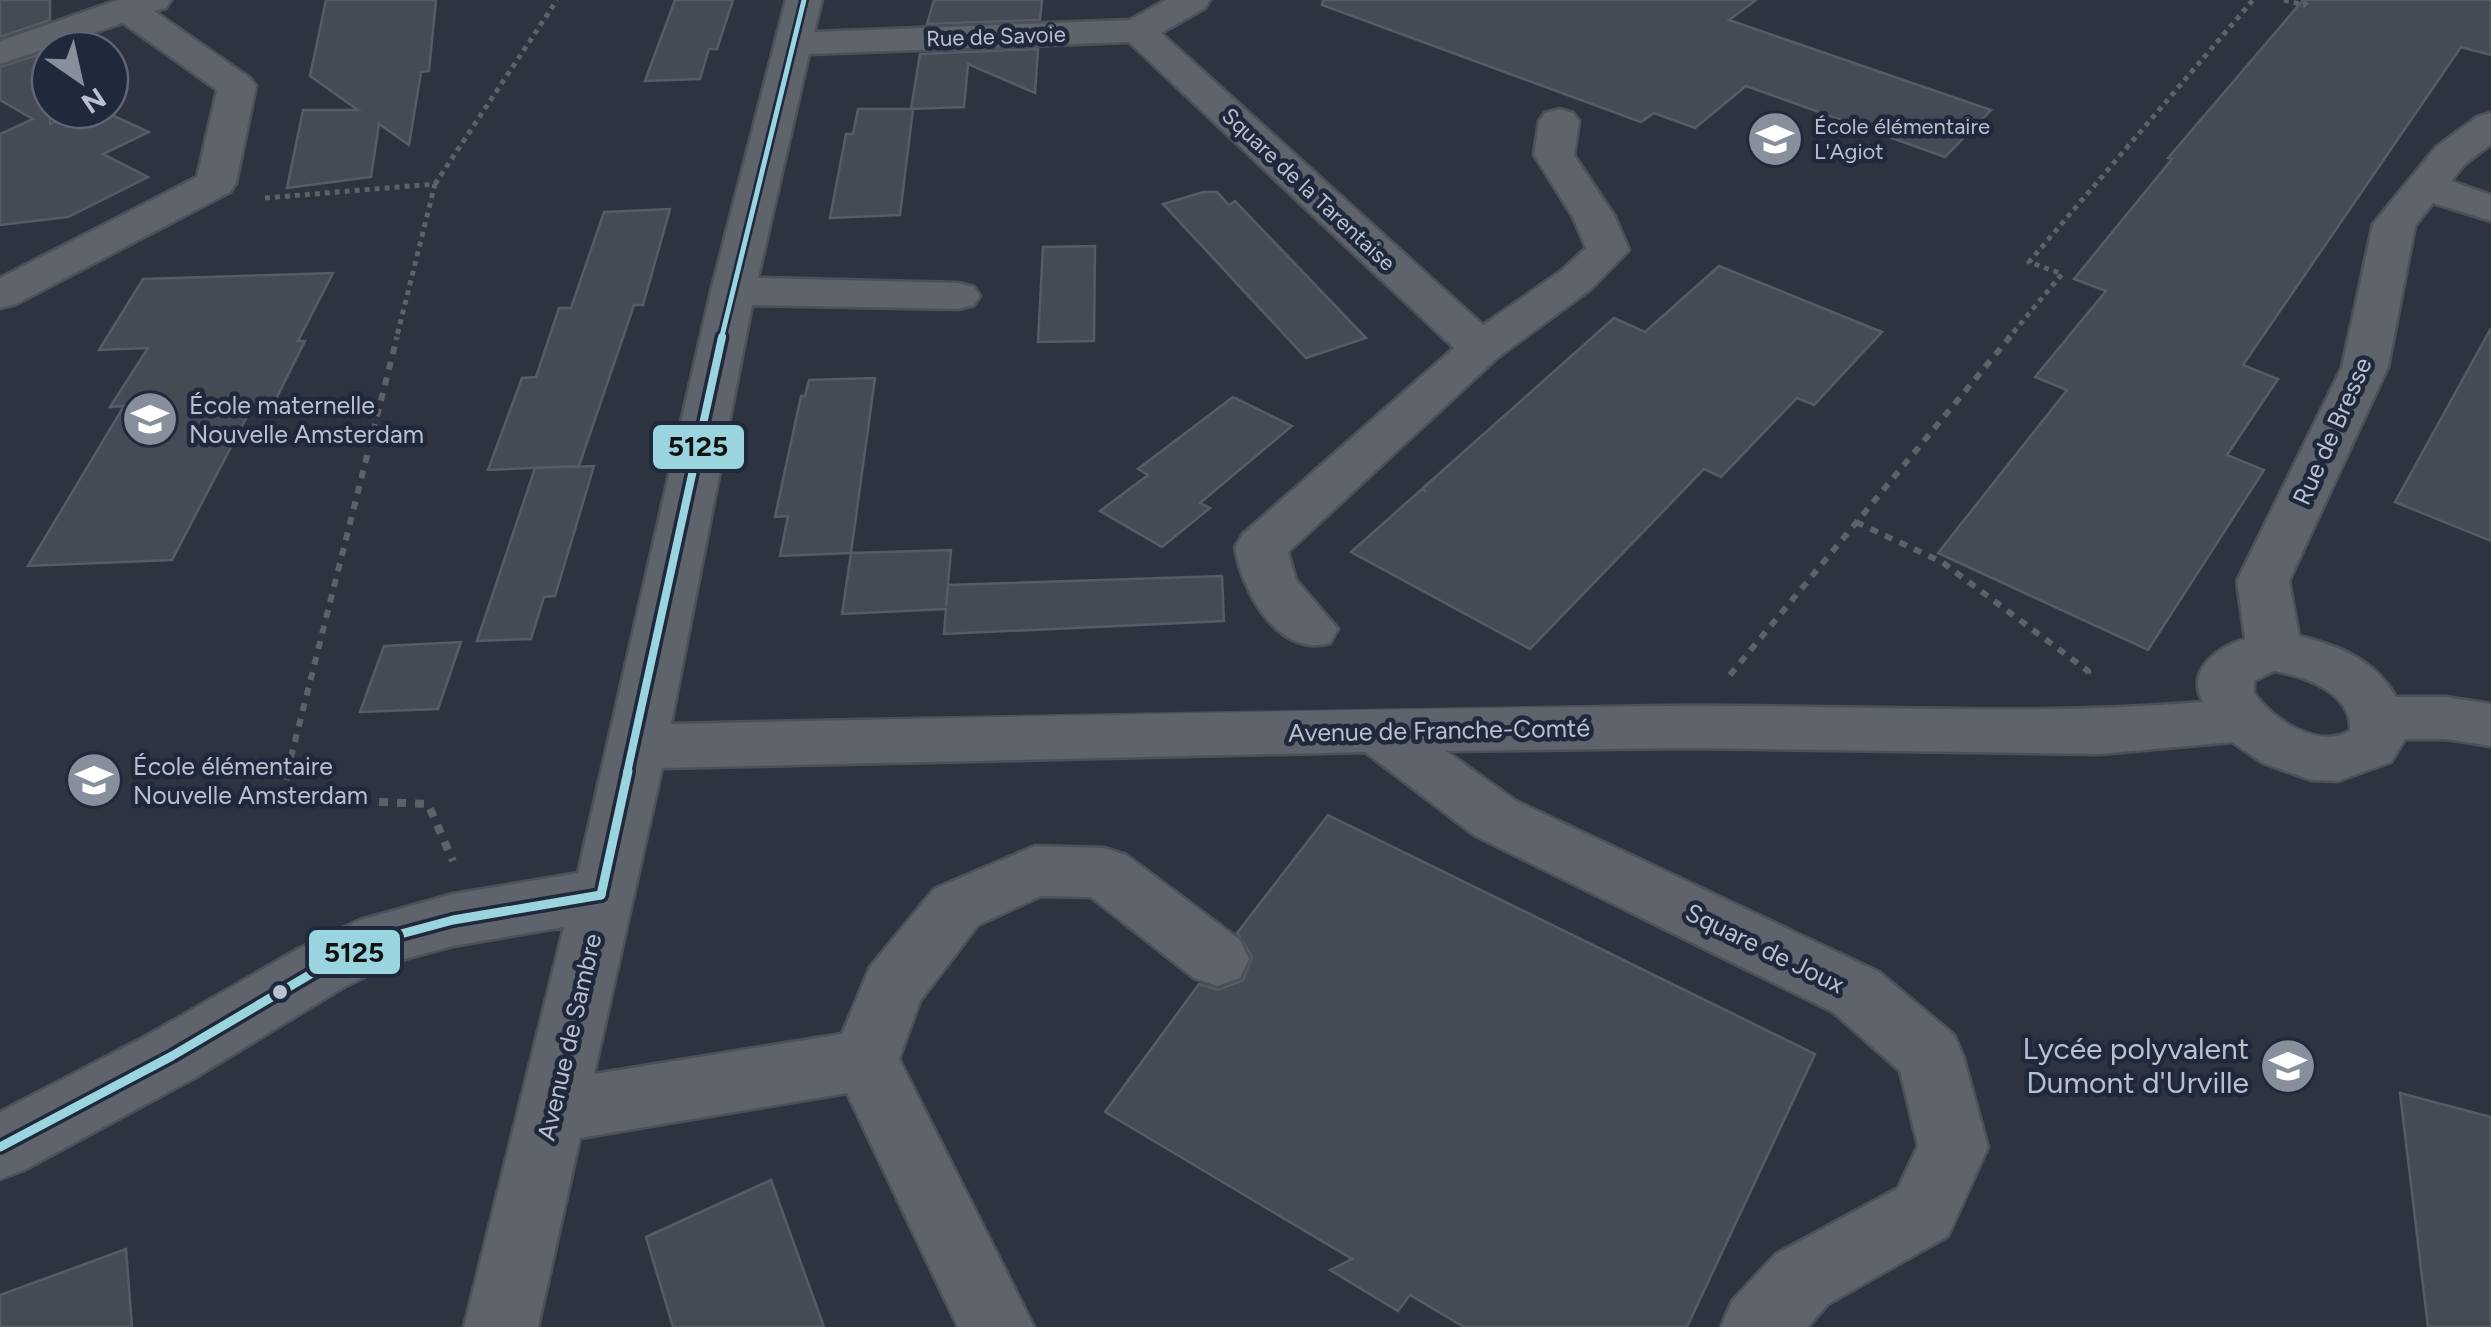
<svg xmlns="http://www.w3.org/2000/svg" width="2491" height="1327" font-family="Figtree,sans-serif">
  <style>
    .building { fill: #454b54; stroke: #565c66; stroke-width: 2.5 }
    .lines { fill: none; stroke-linecap: round; stroke-linejoin: round }
    .minor-casing { stroke: #4c5059; stroke-width: 5 }
    .path-far2 { stroke: #5b6268; stroke-width: 5; stroke-dasharray: 5 5; stroke-linecap: butt }
    .path-far1 { stroke: #5b6268; stroke-width: 6; stroke-dasharray: 8 8; stroke-linecap: butt }
    .path { stroke: #5b6268; stroke-width: 8; stroke-dasharray: 9 9; stroke-linecap: butt }
    .minor { fill: #5e636c; fill-rule: evenodd }
    .bus-1-far2-casing { stroke: #1f293b; stroke-width: 10 }
    .bus-1-far1-casing { stroke: #1f293b; stroke-width: 15 }
    .bus-1-casing { stroke: #1f293b; stroke-width: 16 }
    .bus-1-far2 { stroke: #99d4df; stroke-width: 5 }
    .bus-1-far1 { stroke: #99d4df; stroke-width: 8 }
    .bus-1 { stroke: #99d4df; stroke-width: 9 }
    .bus-dot { fill: #b9c0ce; stroke: #1f293b; stroke-width: 4 }
    .labels { text-anchor: middle; stroke-width: 9; stroke-linejoin: round; paint-order: stroke }
    .far-street-label { font-size: 22px; fill: #b9c0ce; stroke: #1f293b }
    .far-poi-label { font-size: 22px; fill: #b9c0ce; stroke: #1f293b; text-anchor: start }
    .poi-label { font-size: 25px; fill: #b9c0ce; stroke: #1f293b; text-anchor: start }
    .street-label { font-size: 25px; fill: #b9c0ce; stroke: #1f293b }
    .near-poi-label { font-size: 30px; fill: #b9c0ce; stroke: #1f293b; text-anchor: end }
    .line-badge { stroke: #1f293b; stroke-width: 4 }
    .pale-badge-label { font-size: 28px; text-anchor: middle; font-weight: bold; fill: #111 }
  </style>
  <rect width="100%" height="100%" fill="#2d343f"/>
  <g class="building">
    <path d="M 0,0 L 50,0 L 50,20 L 0,37 Z"/>
    <path d="M 326,0 L 436,0 L 429,71 L 421,72 L 409,145 L 379,124 L 371,177 L 287,188 L 303,110 L 358,110 L 310,76 Z"/>
    <path d="M 675,0 L 733,0 L 717,49 L 709,49 L 700,79 L 645,81 Z"/>
    <path d="M 934,0 L 1042,0 L 1040,20 L 927,24 Z"/>
    <path d="M 1323,0 L 1756,0 L 1729,20 L 1991,110 L 1945,157 L 1746,86 L 1695,128 L 1654,113 L 1641,122 L 1322,5 Z"/>
    <path d="M 2303,0 L 2491,0 L 2491,55 L 2461,47 L 2243,365 L 2278,379 L 2227,455 L 2264,470 L 2148,650 L 1938,553 L 2067,390 L 2035,377 L 2106,291 L 2074,279 L 2172,159 L 2168,158 Z"/>
    <path d="M 1038,49 L 1035,93 L 968,64 L 964,107 L 911,109 L 920,54 Z"/>
    <path d="M 50,51 L 50,124 L 78,110 L 101,110 L 149,132 L 103,154 L 148,177 L 68,217 L 0,225 L 0,134 L 33,119 L 0,100 L 0,67 Z"/>
    <path d="M 858,109 L 913,109 L 900,215 L 830,218 L 846,134 L 853,134 Z"/>
    <path d="M 1203,192 L 1217,192 L 1229,205 L 1235,201 L 1366,338 L 1306,358 L 1163,204 Z"/>
    <path d="M 670,209 L 643,305 L 634,305 L 579,466 L 488,470 L 522,378 L 536,377 L 559,308 L 571,308 L 604,212 Z"/>
    <path d="M 1095,246 L 1094,341 L 1038,342 L 1043,247 Z"/>
    <path d="M 1719,266 L 1882,332 L 1814,405 L 1797,398 L 1721,477 L 1704,469 L 1530,649 L 1351,552 L 1422,489 L 1426,492 L 1423,488 L 1614,318 L 1645,332 Z"/>
    <path d="M 333,273 L 298,341 L 305,341 L 275,401 L 255,401 L 172,560 L 28,566 L 124,406 L 110,407 L 148,348 L 99,350 L 143,279 Z"/>
    <path d="M 2491,328 L 2491,541 L 2395,502 Z"/>
    <path d="M 875,378 L 851,553 L 780,556 L 788,516 L 775,517 L 801,396 L 805,396 L 809,380 Z"/>
    <path d="M 1233,397 L 1292,426 L 1200,503 L 1210,508 L 1162,547 L 1100,511 L 1148,475 L 1138,469 Z"/>
    <path d="M 594,466 L 555,596 L 544,597 L 531,639 L 477,641 L 535,468 Z"/>
    <path d="M 951,550 L 946,606 L 948,585 L 1222,576 L 1224,621 L 944,634 L 946,609 L 842,614 L 851,553 Z"/>
    <path d="M 461,642 L 438,709 L 360,712 L 384,646 Z"/>
    <path d="M 1328,815 L 1815,1054 L 1687,1327 L 1464,1327 L 1410,1295 L 1398,1311 L 1330,1270 L 1352,1259 L 1105,1112 L 1199,984 L 1218,990 L 1243,980 L 1252,957 L 1237,933 Z"/>
    <path d="M 2400,1093 L 2491,1117 L 2491,1327 L 2428,1327 Z"/>
    <path d="M 771,1180 L 824,1327 L 673,1327 L 646,1237 Z"/>
    <path d="M 126,1249 L 132,1327 L 0,1327 L 0,1295 Z"/>
  </g>
  <g class="lines">
    <g class="minor-casing">
      <g id="minor">
        <path d="M 118,0 L 171,0 L 166,8 L 154,11 L 250,78 L 256,86 L 236,183 L 230,192 L 16,304 L 0,308 L 0,278 L 197,177 L 217,90 L 123,23 L 0,64 L 0,41 Z"/>
        <path d="M 786,0 L 822,0 L 814,32 L 1130,20 L 1166,0 L 1210,0 L 1205,8 L 1161,33 L 1483,325 L 1561,271 L 1586,248 L 1573,217 L 1534,155 L 1539,121 L 1545,113 L 1559,109 L 1573,113 L 1579,121 L 1574,155 L 1615,217 L 1629,250 L 1591,289 L 1497,358 L 1288,552 L 1296,580 L 1338,629 L 1330,643 C 1278,658 1242,592 1235,547 L 1243,534 L 1454,348 L 1129,42 L 809,54 L 758,278 L 958,283 L 974,287 L 980,296 L 974,305 L 958,309 L 752,305 L 671,724 C 1002,717 1333,709 1664,706 C 1844,704 2024,717 2203,702 C 2185,670 2218,647 2245,639 L 2237,581 L 2342,367 L 2373,224 L 2436,147 L 2477,117 L 2491,113 L 2491,144 L 2464,165 L 2451,181 L 2491,195 L 2491,221 L 2433,203 L 2415,226 L 2388,367 L 2289,581 L 2299,636 C 2339,646 2374,659 2396,697 L 2446,697 L 2491,704 L 2491,746 L 2446,739 L 2405,739 L 2391,762 L 2338,781 L 2311,780 L 2263,763 L 2232,742 L 2099,754 L 1687,748 L 1446,751 L 1516,801 L 1879,972 L 1954,1035 L 1963,1056 L 1988,1147 L 1948,1236 L 1828,1304 L 1808,1327 L 1721,1327 L 1732,1301 L 1776,1254 L 1898,1188 L 1918,1146 L 1900,1071 L 1833,1012 L 1474,835 L 1365,752 L 662,768 L 594,1074 L 842,1034 L 870,967 L 934,889 L 1035,846 L 1104,848 L 1126,855 L 1240,940 L 1249,959 L 1240,978 L 1217,986 L 1194,978 L 1091,897 L 1041,896 L 978,925 L 920,1001 L 899,1059 L 1034,1327 L 958,1327 L 847,1093 L 580,1138 L 538,1327 L 464,1327 L 564,927 L 453,946 L 397,961 L 344,987 L 196,1077 L 24,1170 L 0,1179 L 0,1112 L 148,1035 L 298,949 L 360,920 L 453,894 L 578,873 L 711,291 ZM 2274,671 C 2305,676 2353,693 2350,731 C 2318,750 2272,719 2254,693 L 2254,681 Z"/>
      </g>
    </g>
    <g class="path-far2">
      <path d="M 2284,0 L 2304,5 L 2308,0"/>
      <path d="M 435,184 L 557,0"/>
      <path d="M 265,198 L 435,184 L 396,340"/>
      <path d="M 2007,340 L 2062,274 L 2029,262 L 2253,0"/>
    </g>
    <g class="path-far1">
      <path d="M 1856,522 L 1942,562 L 2088,671 L 2089,678"/>
      <path d="M 1730,675 L 2010,337"/>
      <path d="M 287,773 L 397,337"/>
    </g>
    <path class="path" d="M 288,771 L 281,798 L 428,804 L 453,861"/>
    <use href="#minor" class="minor"/>
    <g class="bus-1-far2-casing">
      <path id="bus-1-far2" d="M 721,340 L 804,0"/>
    </g>
    <g class="bus-1-far1-casing">
      <path id="bus-1-far1" d="M 627,773 L 722,337"/>
    </g>
    <g class="bus-1-casing">
      <g id="bus-1">
        <path d="M 601,895 L 628,771"/>
        <path d="M 0,1147 L 172,1056 L 321,968 L 382,939 L 453,920 L 601,895"/>
      </g>
    </g>
    <use href="#bus-1-far2" class="bus-1-far2"/>
    <use href="#bus-1-far1" class="bus-1-far1"/>
    <use href="#bus-1" class="bus-1"/>
  </g>
  <defs>
    <g id="school-disc" transform="scale(2.875)"><circle r="9.5" fill="#888f9c" stroke="#1f293b"/><path d="M0-5L7-2L0 1L-7-2ZM-4 1L0 2.5L4 1V4Q0 6-4 4Z" fill="#fff"/></g>
  </defs>
  <g fill-rule="evenodd">
    <use href="#school-disc" x="1775" y="139"/>
    <use href="#school-disc" x="150" y="419"/>
    <use href="#school-disc" x="94" y="780"/>
    <use href="#school-disc" x="2288" y="1066"/>
  </g>
  <circle class="bus-dot" cx="280" cy="992" r="9"/>
  <g class="labels">
    <g class="far-street-label">
      <text transform="translate(996 36) rotate(-2)" y="8">Rue de Savoie</text>
      <text transform="translate(1309 189) rotate(43)" y="8">Square de la Tarentaise</text>
    </g>
    <g class="far-poi-label">
      <text x="1814" y="134">École élémentaire<tspan x="1814" dy="25">L'Agiot</tspan></text>
    </g>
    <g class="poi-label">
      <text x="189" y="414">École maternelle<tspan x="189" dy="29">Nouvelle Amsterdam</tspan></text>
      <text x="133" y="775">École élémentaire<tspan x="133" dy="29">Nouvelle Amsterdam</tspan></text>
    </g>
    <g class="street-label">
      <text transform="translate(2332 431) rotate(-66)" y="9">Rue de Bresse</text>
      <text transform="translate(1439 730) rotate(-1)" y="9">Avenue de Franche-Comté</text>
      <text transform="translate(1765 948) rotate(26)" y="9">Square de Joux</text>
      <text transform="translate(569 1037) rotate(-77)" y="9">Avenue de Sambre</text>
    </g>
    <g class="near-poi-label">
      <text x="2249" y="1059">Lycée polyvalent<tspan x="2249" dy="34">Dumont d'Urville</tspan></text>
    </g>
  </g>
  <g class="line-badge">
    <rect x="651" y="423" width="95" height="48" rx="10" fill="#99d4df"/>
    <rect x="307" y="928" width="95" height="48" rx="10" fill="#99d4df"/>
  </g>
  <g class="pale-badge-label">
    <text x="698" y="456">5125</text>
    <text x="354" y="962">5125</text>
  </g>
  <g transform="translate(80 80) rotate(146)"><circle r="48" fill="#1f293b" stroke="#5d6576" stroke-width="2.5"/>
  <path d="M0-8L18 38L0 25L-18 38Z" fill="#888f9c"/>
  <text y="-15" font-size="28" font-weight="bold" text-anchor="middle" fill="#b9c0ce">N</text>
  </g>
</svg>
